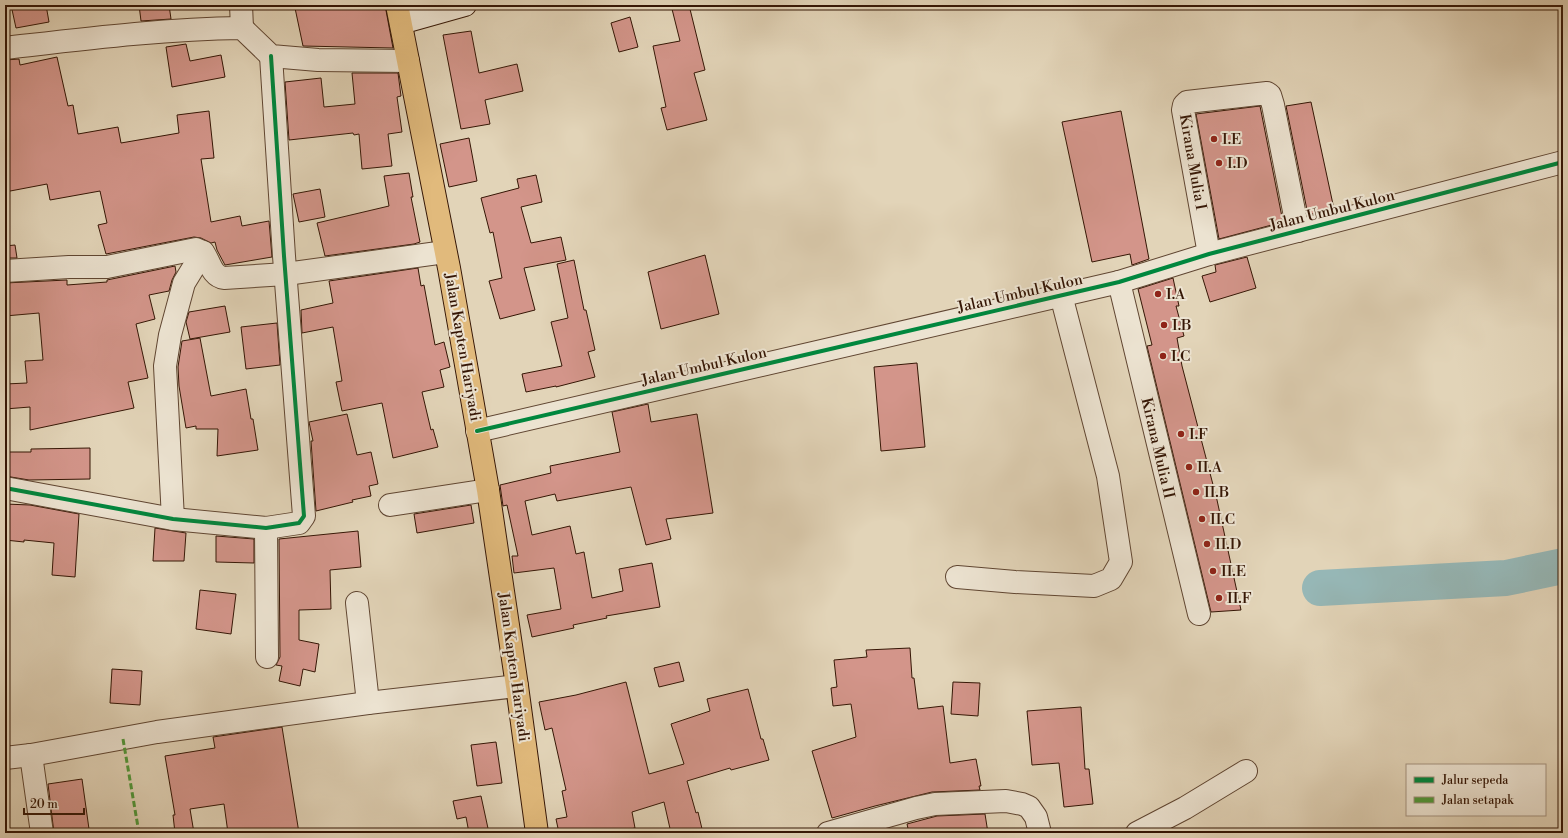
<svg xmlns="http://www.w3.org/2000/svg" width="1568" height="838" font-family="'Libre Bodoni',serif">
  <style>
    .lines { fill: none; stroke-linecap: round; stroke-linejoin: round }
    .river { stroke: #96b7b6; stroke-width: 36 }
    .building { fill: #d3958a; stroke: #351605 }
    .minor-casing { stroke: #604632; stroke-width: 24 }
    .secondary-casing { stroke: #351605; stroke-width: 24 }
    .primary-casing { stroke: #351605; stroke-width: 24 }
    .minor { stroke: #ece3d1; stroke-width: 22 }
    .secondary { stroke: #ece3d1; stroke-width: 22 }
    .primary { stroke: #e1ba7c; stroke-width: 22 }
    .quiet { stroke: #51983a; stroke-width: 3; stroke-dasharray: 6 3; stroke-linecap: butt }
    .cycleway-casing { stroke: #ece3d1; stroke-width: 6 }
    .cycleway { stroke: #00873e; stroke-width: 4 }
    .poi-dot { fill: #8f2418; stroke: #ece3d1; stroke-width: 1.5 }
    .labels { text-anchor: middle; stroke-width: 4; stroke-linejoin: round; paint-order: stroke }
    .poi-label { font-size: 15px; fill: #351605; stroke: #ece3d1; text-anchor: start }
    .street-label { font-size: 15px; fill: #351605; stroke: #ece3d1 }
  </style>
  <rect width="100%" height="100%" fill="#e2d4b8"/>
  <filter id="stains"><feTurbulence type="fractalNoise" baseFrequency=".005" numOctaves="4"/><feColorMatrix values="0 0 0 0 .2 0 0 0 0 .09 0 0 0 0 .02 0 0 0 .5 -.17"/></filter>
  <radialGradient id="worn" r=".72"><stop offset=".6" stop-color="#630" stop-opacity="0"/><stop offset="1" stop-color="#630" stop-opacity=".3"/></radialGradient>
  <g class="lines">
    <path class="river" d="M 1320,588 L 1506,578 L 1563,566"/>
  </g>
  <g class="building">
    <path d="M 11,5 L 46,5 L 49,22 L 16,28 Z"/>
    <path d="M 139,5 L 169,5 L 171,19 L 141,21 Z"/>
    <path d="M 309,5 L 385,5 L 393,48 L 303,46 L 295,8 Z"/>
    <path d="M 671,5 L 689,5 L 705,70 L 694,73 L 707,120 L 667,130 L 661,108 L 666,107 L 653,46 L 680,41 Z"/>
    <path d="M 630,17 L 638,47 L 619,52 L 611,23 Z"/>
    <path d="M 471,31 L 479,73 L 517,64 L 523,91 L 485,100 L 490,124 L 461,129 L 443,35 Z"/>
    <path d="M 186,44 L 190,61 L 221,55 L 225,77 L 172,87 L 166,47 Z"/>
    <path d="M 57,57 L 68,106 L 73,105 L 78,134 L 118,127 L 121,143 L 179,133 L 177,115 L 209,111 L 214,158 L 201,159 L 211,222 L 240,216 L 242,226 L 269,221 L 272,257 L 225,265 L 217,250 L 215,242 L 211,243 L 201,238 L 194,237 L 106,254 L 98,225 L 107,223 L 100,191 L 50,200 L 47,184 L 5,192 L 5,60 L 19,59 L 20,65 Z"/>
    <path d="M 352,73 L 398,73 L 401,96 L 397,97 L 402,132 L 388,134 L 392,166 L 362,169 L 359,134 L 354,135 L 353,133 L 289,140 L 285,82 L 321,78 L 324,107 L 355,104 Z"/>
    <path d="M 1311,102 L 1334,209 L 1308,215 L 1286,106 Z"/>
    <path d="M 1260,106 L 1283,222 L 1219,239 L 1196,114 Z"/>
    <path d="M 1121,111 L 1149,259 L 1132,265 L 1130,254 L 1092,262 L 1062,122 Z"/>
    <path d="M 469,138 L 477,181 L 449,187 L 440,144 Z"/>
    <path d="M 409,173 L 413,197 L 411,197 L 420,242 L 414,244 L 325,256 L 317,223 L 389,206 L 384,176 Z"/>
    <path d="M 536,175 L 542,202 L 521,207 L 531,243 L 561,237 L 566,260 L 524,268 L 535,310 L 500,319 L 489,281 L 502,278 L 493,232 L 490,233 L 481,198 L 519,188 L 517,179 Z"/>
    <path d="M 320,189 L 325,217 L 299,222 L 293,194 Z"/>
    <path d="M 15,245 L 17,258 L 5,258 L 5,246 Z"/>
    <path d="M 705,255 L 719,314 L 661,329 L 648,272 Z"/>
    <path d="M 1247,257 L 1256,288 L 1210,302 L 1202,276 L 1216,272 L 1215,265 Z"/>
    <path d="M 574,260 L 584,310 L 586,310 L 595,350 L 588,352 L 595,377 L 556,387 L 556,386 L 526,392 L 522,374 L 562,366 L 551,322 L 568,318 L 557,264 Z"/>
    <path d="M 175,266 L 176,272 L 172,280 L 169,291 L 149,295 L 155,319 L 136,324 L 148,378 L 128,382 L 134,408 L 30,430 L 30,407 L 5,409 L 5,384 L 27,383 L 25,361 L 43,360 L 39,313 L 5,316 L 5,283 L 67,280 L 67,285 L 107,282 L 107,280 Z"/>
    <path d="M 418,268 L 421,286 L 424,285 L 435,345 L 444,342 L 450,367 L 440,370 L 444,387 L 422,392 L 431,430 L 433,429 L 438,447 L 393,458 L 382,403 L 342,411 L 336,382 L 342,381 L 333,327 L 302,333 L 301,310 L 333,303 L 329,281 Z"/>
    <path d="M 1173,278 L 1179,306 L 1176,306 L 1184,336 L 1177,338 L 1182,366 L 1217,500 L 1241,610 L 1211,612 L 1147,346 L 1152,345 L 1138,289 Z"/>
    <path d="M 225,306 L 230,332 L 190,339 L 186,322 L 189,312 Z"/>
    <path d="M 277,323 L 280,365 L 246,369 L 241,327 Z"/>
    <path d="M 200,338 L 211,396 L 246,389 L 251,419 L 253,419 L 258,450 L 217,456 L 218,429 L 196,429 L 196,426 L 186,428 L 179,386 L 178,367 L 182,341 Z"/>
    <path d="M 917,363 L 925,447 L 881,451 L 874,367 Z"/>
    <path d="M 648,404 L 651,422 L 697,414 L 713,513 L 666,519 L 671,539 L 646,545 L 631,487 L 557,501 L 555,494 L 525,501 L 532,535 L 570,526 L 576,554 L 584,552 L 592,598 L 623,591 L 619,569 L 652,563 L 660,607 L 606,616 L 607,618 L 573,625 L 574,628 L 532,637 L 527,615 L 561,609 L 554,568 L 514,573 L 512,556 L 518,556 L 507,505 L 503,506 L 500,485 L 551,473 L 550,466 L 620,452 L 612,412 Z"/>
    <path d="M 347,414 L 357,455 L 371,452 L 378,484 L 369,486 L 371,496 L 352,500 L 353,502 L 316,511 L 311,441 L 313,441 L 309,422 Z"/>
    <path d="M 90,448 L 90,479 L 29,480 L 5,476 L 5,452 L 31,452 L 31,449 Z"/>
    <path d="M 5,504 L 30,505 L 79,514 L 75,577 L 52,575 L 54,543 L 24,540 L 24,542 L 5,540 Z"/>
    <path d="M 471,505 L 474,523 L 417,533 L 414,514 Z"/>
    <path d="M 155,528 L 186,533 L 184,561 L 153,561 Z"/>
    <path d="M 358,531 L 361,567 L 330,570 L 331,609 L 299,610 L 299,640 L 319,644 L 315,672 L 303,669 L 300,686 L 279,681 L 282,666 L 276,665 L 280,657 L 279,539 Z"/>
    <path d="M 216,536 L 254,539 L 254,563 L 216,562 Z"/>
    <path d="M 200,590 L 236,594 L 231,634 L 196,629 Z"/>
    <path d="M 910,648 L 912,678 L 914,678 L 918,709 L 943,706 L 950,763 L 976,759 L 981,786 L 979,786 L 980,790 L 932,792 L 875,806 L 832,818 L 812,751 L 856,737 L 851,704 L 833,706 L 831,688 L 837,687 L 834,660 L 867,657 L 866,650 Z"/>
    <path d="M 679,662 L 684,681 L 659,687 L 654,668 Z"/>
    <path d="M 112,669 L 142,671 L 140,705 L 110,703 Z"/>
    <path d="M 626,682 L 649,774 L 684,764 L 671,724 L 710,711 L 707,699 L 748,689 L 761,739 L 763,739 L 769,760 L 731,770 L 730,768 L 687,781 L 696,813 L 698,812 L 703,833 L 671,833 L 664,802 L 632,812 L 635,828 L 610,833 L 559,833 L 556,819 L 567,817 L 562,791 L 566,790 L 552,728 L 545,730 L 539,702 L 576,695 Z"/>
    <path d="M 953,682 L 980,683 L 978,716 L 951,714 Z"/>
    <path d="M 1081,707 L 1085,769 L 1089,769 L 1093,804 L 1064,807 L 1059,763 L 1032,765 L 1027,711 Z"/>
    <path d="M 282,727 L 299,833 L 228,833 L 224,804 L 190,809 L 194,833 L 175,833 L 173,815 L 175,815 L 165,756 L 215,748 L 213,737 Z"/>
    <path d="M 496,742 L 502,783 L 477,786 L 471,745 Z"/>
    <path d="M 82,779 L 89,829 L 54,833 L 48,784 Z"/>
    <path d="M 481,796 L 489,833 L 469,833 L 466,817 L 457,819 L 453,801 Z"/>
    <path d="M 985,814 L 988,833 L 909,833 L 907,824 L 937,816 Z"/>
  </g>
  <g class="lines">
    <g class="minor-casing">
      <g id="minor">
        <path d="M 241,5 L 242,28"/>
        <path d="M 5,48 C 84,39 163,29 242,28 L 271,56 L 318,60 L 408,61"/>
        <path d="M 1209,254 L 1183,110 L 1184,105 L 1187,102 L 1267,93 L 1270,95 L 1273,105 L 1298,231"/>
        <path d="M 5,271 L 69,267 L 107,267 L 196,249 L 203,252 C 210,261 211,276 224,278 L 286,274 L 445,252"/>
        <path d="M 1119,282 L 1199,614"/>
        <path d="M 477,431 L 1119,282 L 1209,254 L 1563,162"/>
        <path d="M 5,488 L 173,519 L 266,528 L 299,523 L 304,516 L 284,256 L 271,56"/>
        <path d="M 390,505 L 488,490"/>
        <path d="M 173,519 L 165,366 L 170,335 L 184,283 L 203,252"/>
        <path d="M 266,528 L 267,657"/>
        <path d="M 957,577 L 1015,582 L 1094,586 L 1111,579 L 1121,562 L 1108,476 L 1061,295"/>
        <path d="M 357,603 L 368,703"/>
        <path d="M 31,755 L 42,833"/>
        <path d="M 5,758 L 31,755 L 157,732 L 368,703 L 517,686"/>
        <path d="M 828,833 L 916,808 L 935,804 L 1006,801 L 1022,804 L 1029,807 L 1036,817 L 1040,833"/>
        <path d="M 1137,833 L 1185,808 L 1246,771"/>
      </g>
    </g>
    <g class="secondary-casing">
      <path id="secondary" d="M 401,23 L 465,5"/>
    </g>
    <g class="primary-casing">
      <path id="primary" d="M 397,5 L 449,268 L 488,490 L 517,686 L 537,833"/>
    </g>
    <use href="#minor" class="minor"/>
    <use href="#secondary" class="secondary"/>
    <use href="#primary" class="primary"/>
    <path class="quiet" d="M 123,739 L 139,833"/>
    <g class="cycleway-casing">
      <g id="cycleway">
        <path d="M 477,431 L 1119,282 L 1209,254 L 1563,162"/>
        <path d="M 5,488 L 173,519 L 266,528 L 299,523 L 304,516 L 284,256 L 271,56"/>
      </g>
    </g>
    <use href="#cycleway" class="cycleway"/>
  </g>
  <g class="poi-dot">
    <circle cx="1214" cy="139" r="4"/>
    <circle cx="1219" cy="163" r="4"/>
    <circle cx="1158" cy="294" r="4"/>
    <circle cx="1164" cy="325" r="4"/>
    <circle cx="1163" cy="356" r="4"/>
    <circle cx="1181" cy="434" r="4"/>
    <circle cx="1189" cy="467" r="4"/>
    <circle cx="1196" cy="492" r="4"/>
    <circle cx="1202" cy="519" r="4"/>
    <circle cx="1207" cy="544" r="4"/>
    <circle cx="1213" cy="571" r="4"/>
    <circle cx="1219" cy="598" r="4"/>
  </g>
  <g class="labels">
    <g class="poi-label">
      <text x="1222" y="144">I.E</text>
      <text x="1227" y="168">I.D</text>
      <text x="1166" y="299">I.A</text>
      <text x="1172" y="330">I.B</text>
      <text x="1171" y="361">I.C</text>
      <text x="1189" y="439">I.F</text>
      <text x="1197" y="472">II.A</text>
      <text x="1204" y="497">II.B</text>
      <text x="1210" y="524">II.C</text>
      <text x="1215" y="549">II.D</text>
      <text x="1221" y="576">II.E</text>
      <text x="1227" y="603">II.F</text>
    </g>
    <g class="street-label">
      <text transform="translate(1193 162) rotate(80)" y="5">Kirana Mulia I</text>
      <text transform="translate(1332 210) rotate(-14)" y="5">Jalan Umbul Kulon</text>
      <text transform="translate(1020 293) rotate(-13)" y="5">Jalan Umbul Kulon</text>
      <text transform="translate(463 347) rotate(80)" y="5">Jalan Kapten Hariyadi</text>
      <text transform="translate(704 366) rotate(-13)" y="5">Jalan Umbul Kulon</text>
      <text transform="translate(1158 448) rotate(77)" y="5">Kirana Mulia II</text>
      <text transform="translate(514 667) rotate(82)" y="5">Jalan Kapten Hariyadi</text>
    </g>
  </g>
  <rect width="1568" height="838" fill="none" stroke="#e2d4b8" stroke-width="20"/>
  <rect x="6" y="6" width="1556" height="826" fill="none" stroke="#351605" stroke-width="2"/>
  <rect x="10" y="10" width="1548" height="818" fill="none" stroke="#351605"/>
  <rect x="1406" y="764" width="140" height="52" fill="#ece3d1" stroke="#a3917f"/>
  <rect x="1414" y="777" width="20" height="6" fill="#00873e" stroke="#a3917f"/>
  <text x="1442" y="784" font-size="12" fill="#351605">Jalur sepeda</text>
  <rect x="1414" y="797" width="20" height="6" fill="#51983a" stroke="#a3917f"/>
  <text x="1442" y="804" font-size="12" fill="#351605">Jalan setapak</text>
  <path d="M24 808v6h60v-6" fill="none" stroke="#351605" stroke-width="2"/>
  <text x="30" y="808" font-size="12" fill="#351605" stroke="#ece3d1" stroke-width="3" paint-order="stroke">20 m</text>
  <rect width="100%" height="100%" filter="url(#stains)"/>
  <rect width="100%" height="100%" fill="url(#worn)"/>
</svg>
